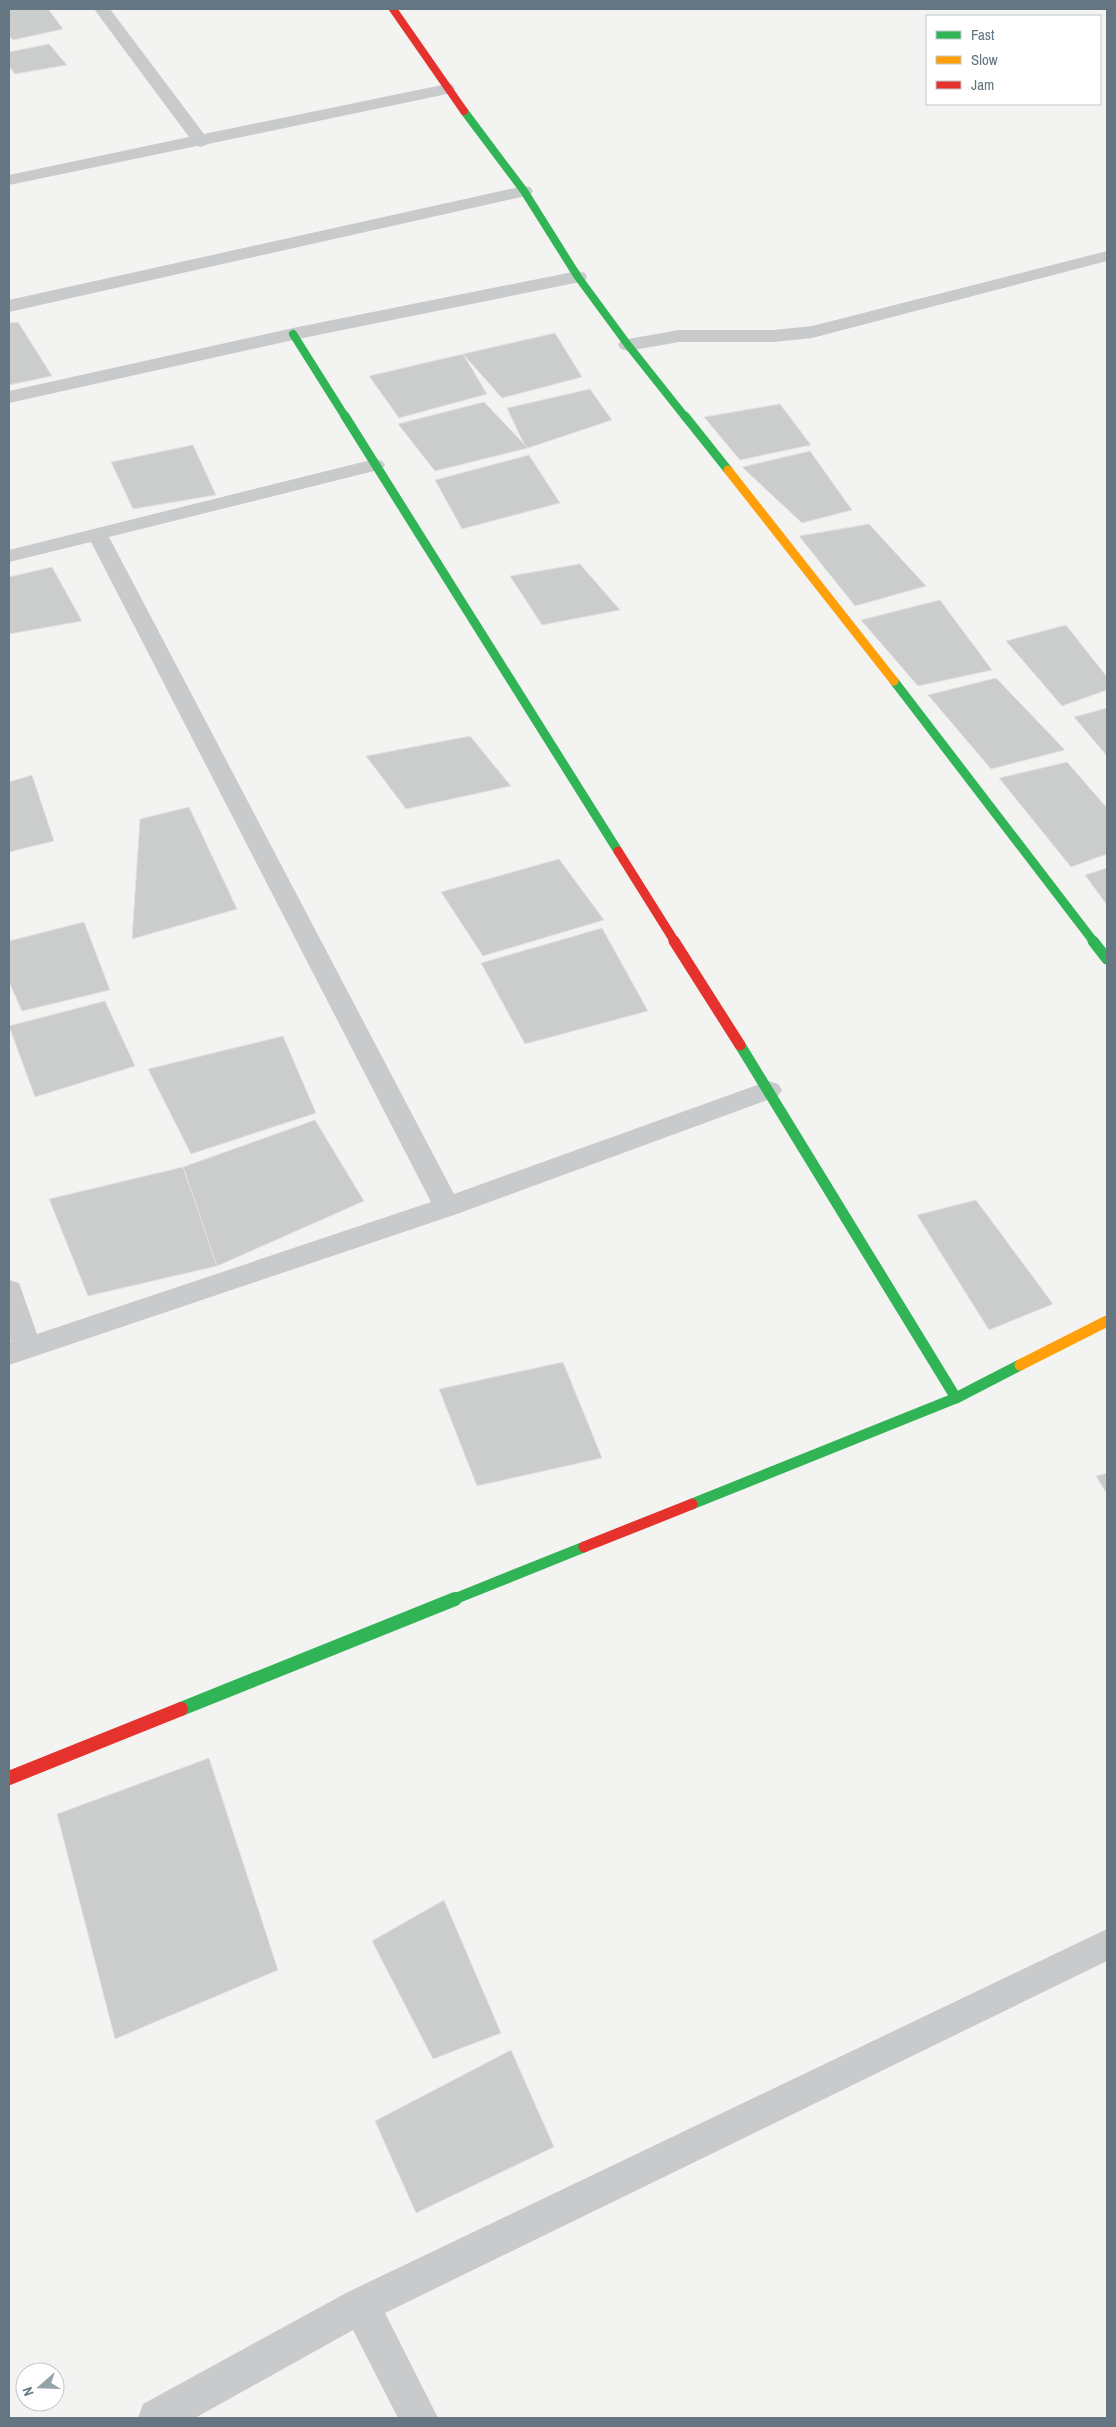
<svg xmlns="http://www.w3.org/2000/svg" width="1116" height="2427" font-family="'Archivo Narrow',sans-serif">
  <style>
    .building { fill: #cbcccc; stroke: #e2e2e1 }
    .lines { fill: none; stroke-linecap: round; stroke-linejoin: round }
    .street { fill: #c8cacb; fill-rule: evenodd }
    .fast-far3 { stroke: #30b455; stroke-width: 8 }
    .fast-far2 { stroke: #30b455; stroke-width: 9 }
    .fast-far1 { stroke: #30b455; stroke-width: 11 }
    .fast { stroke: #30b455; stroke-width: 14 }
    .slow-far1 { stroke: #ff9f0a; stroke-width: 9 }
    .slow { stroke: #ff9f0a; stroke-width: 11 }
    .jam-far3 { stroke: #e5322d; stroke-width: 8 }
    .jam-far2 { stroke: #e5322d; stroke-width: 9 }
    .jam-far1 { stroke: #e5322d; stroke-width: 11 }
    .jam { stroke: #e5322d; stroke-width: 14 }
  </style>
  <rect width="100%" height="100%" fill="#f3f3f1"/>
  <g class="building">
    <path d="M 9,9 L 48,9 L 63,29 L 13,40 L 9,36 Z"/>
    <path d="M 49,44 L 67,65 L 15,74 L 9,66 L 9,52 Z"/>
    <path d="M 18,322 L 52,376 L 9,385 L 9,323 Z"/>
    <path d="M 555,333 L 582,377 L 502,398 L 463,354 Z"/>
    <path d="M 463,354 L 487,394 L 399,418 L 369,376 Z"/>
    <path d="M 590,389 L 612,420 L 528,448 L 524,444 L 507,408 Z"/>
    <path d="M 484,402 L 528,448 L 435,471 L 398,424 Z"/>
    <path d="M 780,404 L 811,445 L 740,460 L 704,417 Z"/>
    <path d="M 193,445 L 216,495 L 133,509 L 111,462 Z"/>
    <path d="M 810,451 L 852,510 L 802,523 L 742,467 Z"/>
    <path d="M 529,455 L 560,503 L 462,529 L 435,480 Z"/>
    <path d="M 869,524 L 926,586 L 855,606 L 799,536 Z"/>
    <path d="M 580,564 L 620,610 L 542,625 L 510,576 Z"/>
    <path d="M 52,567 L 82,621 L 9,634 L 9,577 Z"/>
    <path d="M 940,600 L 992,670 L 918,686 L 861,620 Z"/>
    <path d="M 1066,625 L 1107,677 L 1107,690 L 1062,706 L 1006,641 Z"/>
    <path d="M 996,678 L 1065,750 L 991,769 L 928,695 Z"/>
    <path d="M 1107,708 L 1107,756 L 1074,717 Z"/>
    <path d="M 470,736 L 511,786 L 406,809 L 366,756 Z"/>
    <path d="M 1067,762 L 1107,808 L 1107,854 L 1071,867 L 999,778 Z"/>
    <path d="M 32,775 L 54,841 L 9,852 L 9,782 Z"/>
    <path d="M 189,807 L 237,909 L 132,939 L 140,819 Z"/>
    <path d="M 559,859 L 604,920 L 483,956 L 441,892 Z"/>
    <path d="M 1107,868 L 1107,905 L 1085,875 Z"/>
    <path d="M 84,922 L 110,990 L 22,1011 L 9,982 L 9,941 Z"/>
    <path d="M 602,928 L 648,1011 L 525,1044 L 481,963 Z"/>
    <path d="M 105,1001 L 135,1066 L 35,1097 L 9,1026 Z"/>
    <path d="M 283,1036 L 316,1113 L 191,1154 L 148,1069 Z"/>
    <path d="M 315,1120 L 364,1201 L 217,1266 L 183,1167 Z"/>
    <path d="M 183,1167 L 217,1266 L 88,1296 L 49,1199 Z"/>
    <path d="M 976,1200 L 1053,1304 L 989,1330 L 917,1215 Z"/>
    <path d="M 563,1362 L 602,1458 L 477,1486 L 439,1389 Z"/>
    <path d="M 1107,1473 L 1107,1494 L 1096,1476 Z"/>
    <path d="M 209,1758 L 278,1970 L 115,2039 L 57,1814 Z"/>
    <path d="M 444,1900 L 501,2033 L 433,2059 L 372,1941 Z"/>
    <path d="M 511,2050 L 554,2147 L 416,2213 L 375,2121 Z"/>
  </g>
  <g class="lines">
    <g class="street">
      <path d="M 94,9 L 110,9 L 204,134 L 447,84 L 453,85 L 455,89 L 453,93 L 447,94 L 208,144 L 201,147 L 197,146 L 9,185 L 9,175 L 189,137 Z"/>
      <path d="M 524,186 L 530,187 L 533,191 L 530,195 L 9,312 L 9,300 Z"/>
      <path d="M 1107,251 L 1107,261 L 812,338 L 774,342 L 679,342 L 628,351 L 621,349 L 618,345 L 621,341 L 628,339 L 679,330 L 774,330 L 812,326 Z"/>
      <path d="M 578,271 L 585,273 L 587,277 L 585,281 L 293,340 L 9,403 L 9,391 L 293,328 Z"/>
      <path d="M 375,459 L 382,461 L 385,465 L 382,469 L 109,537 L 454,1194 L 760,1084 L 769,1081 L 778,1084 L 782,1090 L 778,1096 L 457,1214 L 9,1365 L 9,1343 L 11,1342 L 9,1335 L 9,1280 L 19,1283 L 37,1334 L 431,1202 L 91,542 L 9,562 L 9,550 Z"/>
      <path d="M 1107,1929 L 1107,1961 L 385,2313 L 438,2418 L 398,2418 L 353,2330 L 195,2418 L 138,2418 L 143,2404 L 348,2292 Z"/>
    </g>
    <g class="fast-far3">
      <path d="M 464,111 L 524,191 L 578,277 L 628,345 L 686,418"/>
      <path d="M 293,334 L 346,418"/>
    </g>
    <g class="fast-far2">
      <path d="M 345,416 L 618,851"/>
      <path d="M 685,416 L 728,470"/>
      <path d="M 894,681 L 1094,942"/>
    </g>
    <g class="fast-far1">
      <path d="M 1093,941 L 1107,959"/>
      <path d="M 740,1045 L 956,1398"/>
      <path d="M 692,1504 L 956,1398 L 1020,1365"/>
      <path d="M 452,1600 L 584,1547"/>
    </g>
    <path class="fast" d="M 181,1709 L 455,1599"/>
    <path class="slow-far1" d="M 728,470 L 894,681"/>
    <path class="slow" d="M 1020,1365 L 1107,1321"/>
    <path class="jam-far3" d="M 393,9 L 464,111"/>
    <path class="jam-far2" d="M 618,851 L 675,942"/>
    <g class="jam-far1">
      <path d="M 674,941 L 740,1045"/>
      <path d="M 584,1547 L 692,1504"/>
    </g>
    <path class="jam" d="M 9,1778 L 181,1709"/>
  </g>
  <rect width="1116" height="2427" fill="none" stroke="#637681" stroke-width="20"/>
  <rect x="926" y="15" width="175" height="90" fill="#ffffff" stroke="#c1c8cd"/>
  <rect x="936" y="31" width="25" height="8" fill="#30b455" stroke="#c1c8cd"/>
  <text x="971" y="40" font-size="15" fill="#637681">Fast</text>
  <rect x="936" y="56" width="25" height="8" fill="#ff9f0a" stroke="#c1c8cd"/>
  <text x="971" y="65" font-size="15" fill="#637681">Slow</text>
  <rect x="936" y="81" width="25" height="8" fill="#e5322d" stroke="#c1c8cd"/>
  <text x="971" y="90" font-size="15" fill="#637681">Jam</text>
  <g transform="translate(40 2387) rotate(250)"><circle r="24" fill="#ffffff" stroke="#c1c8cd"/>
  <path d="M0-4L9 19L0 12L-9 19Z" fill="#95a2a8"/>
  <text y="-8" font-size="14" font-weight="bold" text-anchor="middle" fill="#637681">N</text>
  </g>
</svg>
